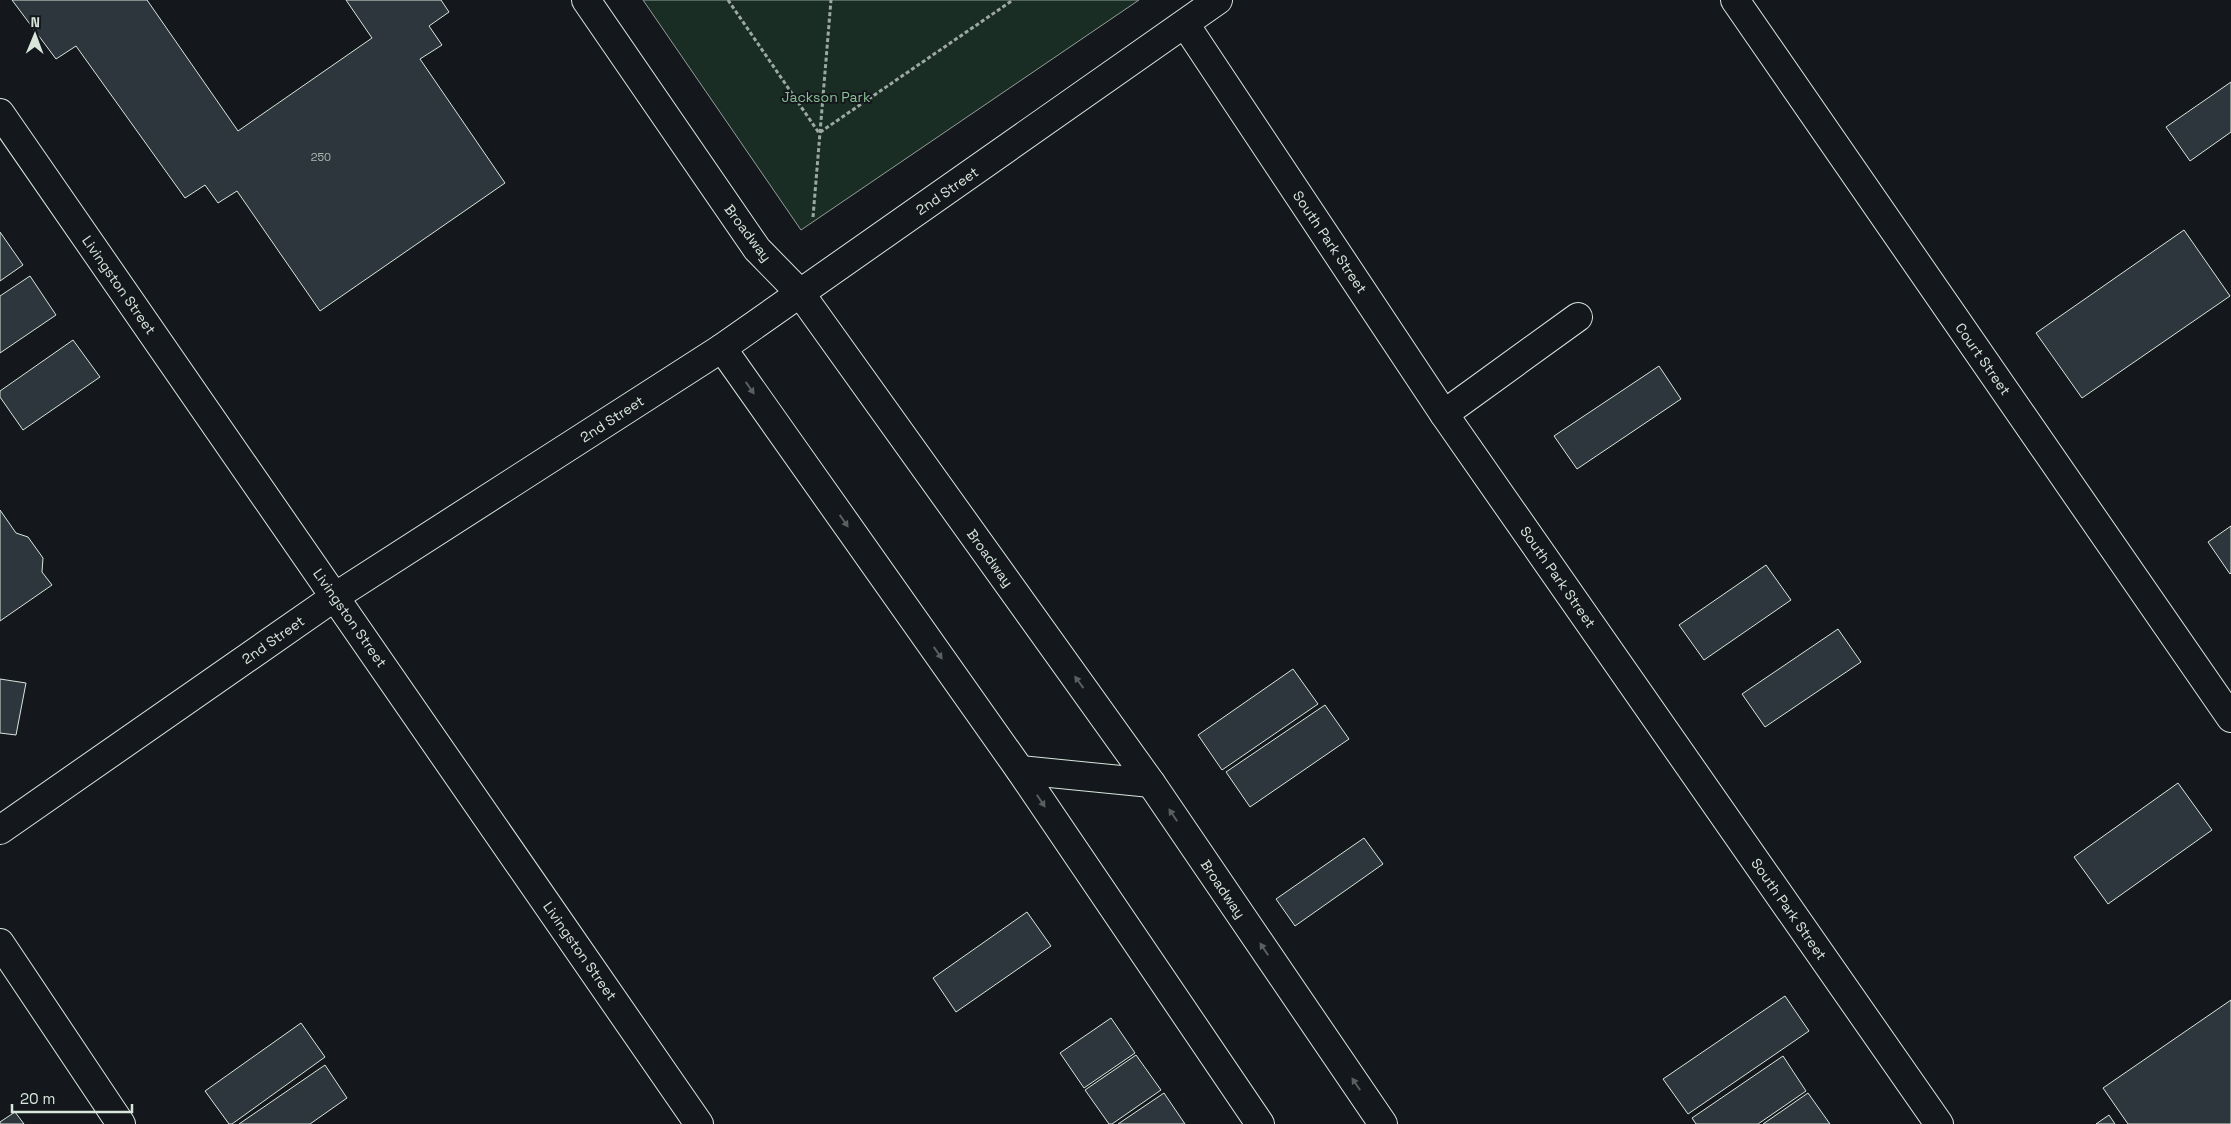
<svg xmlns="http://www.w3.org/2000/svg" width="2231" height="1124" font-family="'Space Grotesk',sans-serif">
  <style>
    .green { fill: #1a2d24; stroke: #939e99 }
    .building { fill: #2c363c; stroke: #d8e6dc }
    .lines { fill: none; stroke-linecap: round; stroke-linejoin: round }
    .minor-casing { stroke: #d8e6dc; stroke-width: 30 }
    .path { stroke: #9da8a2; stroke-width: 3; stroke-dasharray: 4 2.5; stroke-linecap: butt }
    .minor { stroke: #14181c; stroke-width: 28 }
    .oneway { fill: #59605f }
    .labels { text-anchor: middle; stroke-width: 4; stroke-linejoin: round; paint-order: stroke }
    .number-label { font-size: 11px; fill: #adbab4 }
    .park-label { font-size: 14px; fill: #8ac095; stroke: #14181c }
    .street-label { font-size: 14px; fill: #d8e6dc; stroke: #14181c }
  </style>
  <rect width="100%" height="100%" fill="#14181c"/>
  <path class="green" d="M 643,0 L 1139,0 L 801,230 Z"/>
  <g class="building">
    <path d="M 12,0 L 147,0 L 238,131 L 372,38 L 346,0 L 441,0 L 449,12 L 429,26 L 442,45 L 420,59 L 505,183 L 320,311 L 237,191 L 218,203 L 205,185 L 185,198 L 76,46 L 56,59 Z"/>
    <path d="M 2231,82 L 2231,132 L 2190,161 L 2166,127 Z"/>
    <path d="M 2184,230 L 2230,296 L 2082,398 L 2036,333 Z"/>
    <path d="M 0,232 L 23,265 L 0,281 Z"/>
    <path d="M 30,276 L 56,315 L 0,353 L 0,296 Z"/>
    <path d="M 73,340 L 100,377 L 23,430 L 0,397 L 0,391 Z"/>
    <path d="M 1659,366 L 1681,399 L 1577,469 L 1554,436 Z"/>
    <path d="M 0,510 L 16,533 L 28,537 L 43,558 L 42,572 L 52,585 L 0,621 Z"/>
    <path d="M 2231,526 L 2231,573 L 2230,574 L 2208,542 Z"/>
    <path d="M 1766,565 L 1791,600 L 1704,660 L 1679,625 Z"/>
    <path d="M 1838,629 L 1861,662 L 1765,727 L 1742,694 Z"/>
    <path d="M 1293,669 L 1318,704 L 1222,770 L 1198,735 Z"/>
    <path d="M 0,679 L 26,683 L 16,735 L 0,733 Z"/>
    <path d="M 1325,705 L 1349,739 L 1250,807 L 1226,772 Z"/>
    <path d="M 2178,783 L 2212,830 L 2108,904 L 2074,857 Z"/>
    <path d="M 1364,838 L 1383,864 L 1295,926 L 1276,899 Z"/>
    <path d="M 1027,912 L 1051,946 L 956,1012 L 933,978 Z"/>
    <path d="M 1785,996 L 1809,1031 L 1688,1114 L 1663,1079 Z"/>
    <path d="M 2231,1000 L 2231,1124 L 2128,1124 L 2103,1088 Z"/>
    <path d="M 1111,1018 L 1135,1053 L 1084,1088 L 1060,1053 Z"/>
    <path d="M 301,1023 L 325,1057 L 232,1124 L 229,1124 L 205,1091 Z"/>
    <path d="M 1136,1055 L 1161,1090 L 1112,1124 L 1109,1124 L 1085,1090 Z"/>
    <path d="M 1783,1056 L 1806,1091 L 1758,1124 L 1696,1124 L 1692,1118 Z"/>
    <path d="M 325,1065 L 347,1098 L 310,1124 L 239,1124 Z"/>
    <path d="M 1164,1093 L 1185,1124 L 1118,1124 Z"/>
    <path d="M 1808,1093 L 1830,1124 L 1763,1124 Z"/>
    <path d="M 15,1112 L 24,1124 L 0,1124 L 0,1122 Z"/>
    <path d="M 2109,1115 L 2115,1124 L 2096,1124 Z"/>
  </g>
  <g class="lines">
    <g class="minor-casing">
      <g id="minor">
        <path d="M 586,0 L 757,249 L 800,293 L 1151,783 L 1383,1124"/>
        <path d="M 1735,0 L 2231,718"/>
        <path d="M 1185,24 L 1444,414 L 1939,1124"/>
        <path d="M 0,113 L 699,1124"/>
        <path d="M 722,348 L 1020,770 L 1260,1124"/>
        <path d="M 1444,414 L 1578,317"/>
        <path d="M 1020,770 L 1151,783"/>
        <path d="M 0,830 L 336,596 L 722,348 L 1218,0"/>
        <path d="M 0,943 L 121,1124"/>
      </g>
    </g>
    <g class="path">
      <path d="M 728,0 L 819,133 L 1013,0"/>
      <path d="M 813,217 L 831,0"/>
    </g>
    <use href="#minor" class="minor"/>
  </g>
  <defs><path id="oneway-solid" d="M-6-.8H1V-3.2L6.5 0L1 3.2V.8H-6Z" transform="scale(1.25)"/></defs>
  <g class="oneway">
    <use href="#oneway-solid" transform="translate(750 388) rotate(55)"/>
    <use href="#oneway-solid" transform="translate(844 521) rotate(55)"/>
    <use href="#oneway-solid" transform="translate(938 653) rotate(55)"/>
    <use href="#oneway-solid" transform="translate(1079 682) rotate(-126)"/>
    <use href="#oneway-solid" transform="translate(1041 801) rotate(56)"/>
    <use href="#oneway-solid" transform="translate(1173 815) rotate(-124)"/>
    <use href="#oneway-solid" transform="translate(1264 949) rotate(-124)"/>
    <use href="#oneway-solid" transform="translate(1356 1084) rotate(-124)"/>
  </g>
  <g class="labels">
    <g class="number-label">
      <text x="321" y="161">250</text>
    </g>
    <g class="park-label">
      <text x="826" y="102">Jackson Park</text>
    </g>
    <g class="street-label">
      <text transform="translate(947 191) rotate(-35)" y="5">2nd Street</text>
      <text transform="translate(748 233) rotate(53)" y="5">Broadway</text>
      <text transform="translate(1330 242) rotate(56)" y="5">South Park Street</text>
      <text transform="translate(119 285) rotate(55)" y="5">Livingston Street</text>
      <text transform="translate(1983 359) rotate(55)" y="5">Court Street</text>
      <text transform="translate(612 419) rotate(-33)" y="5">2nd Street</text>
      <text transform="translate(990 558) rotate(54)" y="5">Broadway</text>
      <text transform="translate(1558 577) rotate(55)" y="5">South Park Street</text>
      <text transform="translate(350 618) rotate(55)" y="5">Livingston Street</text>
      <text transform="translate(273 640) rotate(-35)" y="5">2nd Street</text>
      <text transform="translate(1223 889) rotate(56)" y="5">Broadway</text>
      <text transform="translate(1789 909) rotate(55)" y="5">South Park Street</text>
      <text transform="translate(580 951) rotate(55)" y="5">Livingston Street</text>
    </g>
  </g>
  <g transform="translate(35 35) rotate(1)" stroke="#14181c" stroke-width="4" paint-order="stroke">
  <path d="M0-4L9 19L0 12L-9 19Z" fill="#d8e6dc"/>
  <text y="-8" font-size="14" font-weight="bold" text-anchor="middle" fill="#d8e6dc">N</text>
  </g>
  <path d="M12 1104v8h120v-8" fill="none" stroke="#d8e6dc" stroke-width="2.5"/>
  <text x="20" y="1104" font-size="15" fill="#d8e6dc" stroke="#14181c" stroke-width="4" paint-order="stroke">20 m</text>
</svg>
